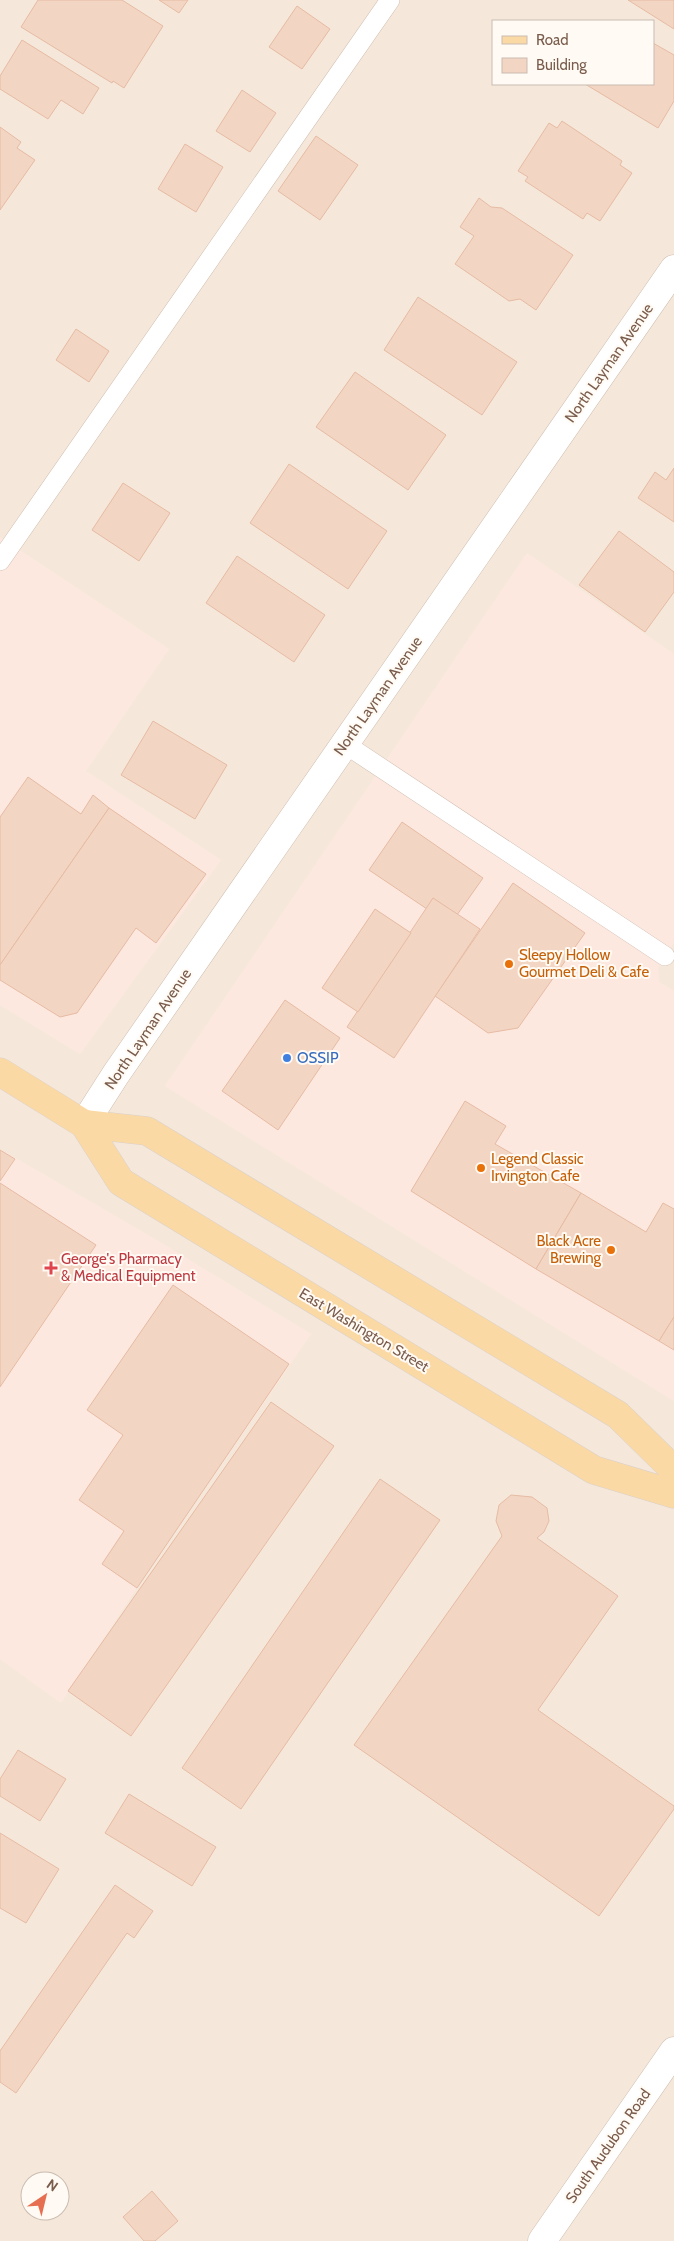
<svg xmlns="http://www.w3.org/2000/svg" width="674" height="2241" font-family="Cabin,sans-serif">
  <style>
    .residential { fill: #f5e8da; fill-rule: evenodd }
    .commercial { fill: #fde8e0 }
    .building { fill: #f3d5c3; stroke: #e6bba3 }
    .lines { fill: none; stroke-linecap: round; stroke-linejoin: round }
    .lane-casing { stroke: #d1beb0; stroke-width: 20 }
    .street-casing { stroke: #d1beb0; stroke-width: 29 }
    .primary-casing { stroke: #dad1cd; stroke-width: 29 }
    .lane { stroke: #fff; stroke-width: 19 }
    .street { stroke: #fff; stroke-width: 28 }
    .primary { stroke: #fbd9a5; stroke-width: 28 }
    .food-dot { fill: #e8710a; stroke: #fffaf3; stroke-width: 2 }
    .shop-dot { fill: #3f7fe0; stroke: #fffaf3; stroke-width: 2 }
    .health-dot { fill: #e0444e; stroke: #fffaf3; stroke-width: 2 }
    .labels { text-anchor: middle; stroke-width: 4; stroke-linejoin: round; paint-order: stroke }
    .street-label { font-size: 15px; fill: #7a5c4d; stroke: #fffaf3 }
    .food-label { font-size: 15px; fill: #c56008; stroke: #fffaf3; text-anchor: start }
    .shop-label { font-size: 15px; fill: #366cbe; stroke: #fffaf3; text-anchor: start }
    .health-label { font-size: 15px; fill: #be3a42; stroke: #fffaf3; text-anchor: start }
  </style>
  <rect width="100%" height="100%" fill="#fdf6ec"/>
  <path class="residential" d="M 0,0 L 674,0 L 674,2241 L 0,2241 ZM 493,21 L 653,21 L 653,84 L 493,84 ZM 30,2181 L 60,2181 L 60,2211 L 30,2211 Z"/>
  <g class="commercial">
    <path d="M 0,537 L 169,649 L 86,771 L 221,860 L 80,1054 L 0,1005 Z"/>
    <path d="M 527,553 L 674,654 L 674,942 L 658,968 L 659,982 L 674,991 L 674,1401 L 165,1086 Z"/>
    <path d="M 0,1149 L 160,1242 L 311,1334 L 137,1588 L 61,1703 L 0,1659 Z"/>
  </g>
  <g class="building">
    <path d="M 38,0 L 122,0 L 163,26 L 124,88 L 113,81 L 112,83 L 21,27 Z"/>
    <path d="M 159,0 L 188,0 L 179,13 Z"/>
    <path d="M 628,0 L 674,0 L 674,29 Z"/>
    <path d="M 297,6 L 330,29 L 302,69 L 269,47 Z"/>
    <path d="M 22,40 L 99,88 L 83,114 L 61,100 L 48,119 L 0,89 L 0,76 Z"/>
    <path d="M 653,43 L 674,55 L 674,101 L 658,128 L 585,84 L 653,84 Z"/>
    <path d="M 242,90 L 276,113 L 250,152 L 216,131 Z"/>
    <path d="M 562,121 L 622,161 L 620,165 L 632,173 L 600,221 L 587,213 L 583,219 L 525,181 L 528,177 L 518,171 L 549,123 L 557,128 Z"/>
    <path d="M 0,127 L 21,142 L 17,148 L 35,160 L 0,210 Z"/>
    <path d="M 316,136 L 358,165 L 320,220 L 278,191 Z"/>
    <path d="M 185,144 L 223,167 L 196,212 L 158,189 Z"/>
    <path d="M 479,198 L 491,207 L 502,208 L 573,255 L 536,310 L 520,299 L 509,301 L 455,264 L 474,236 L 460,227 Z"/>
    <path d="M 418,297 L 517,362 L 482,415 L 384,350 Z"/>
    <path d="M 76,329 L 109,351 L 89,382 L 56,360 Z"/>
    <path d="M 355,372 L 446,435 L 408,490 L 316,427 Z"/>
    <path d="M 289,464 L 387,531 L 348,589 L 250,523 Z"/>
    <path d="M 674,468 L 674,522 L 638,498 L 655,472 L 666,480 Z"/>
    <path d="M 123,483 L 170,513 L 139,561 L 92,530 Z"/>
    <path d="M 619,531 L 674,572 L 674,592 L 645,632 L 579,585 Z"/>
    <path d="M 237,556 L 325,615 L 294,662 L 206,603 Z"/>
    <path d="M 153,721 L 227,765 L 195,819 L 121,775 Z"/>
    <path d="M 28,777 L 81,814 L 93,795 L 109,808 L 0,965 L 0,817 Z"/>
    <path d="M 109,808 L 206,874 L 156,943 L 136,928 L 77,1013 L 60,1017 L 0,980 L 0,965 Z"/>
    <path d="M 402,822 L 483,878 L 457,915 L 433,898 L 427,909 L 369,870 Z"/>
    <path d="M 513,883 L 585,933 L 518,1028 L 488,1033 L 435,996 Z"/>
    <path d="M 433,898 L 480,929 L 394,1058 L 347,1027 Z"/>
    <path d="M 375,909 L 411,933 L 358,1012 L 322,988 Z"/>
    <path d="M 285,1000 L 340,1038 L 278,1130 L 222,1091 Z"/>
    <path d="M 465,1101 L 506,1126 L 495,1144 L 581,1193 L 536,1269 L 411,1191 Z"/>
    <path d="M 0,1150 L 15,1159 L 0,1181 Z"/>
    <path d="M 0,1183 L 96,1245 L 0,1387 Z"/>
    <path d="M 581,1193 L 646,1232 L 663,1203 L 674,1209 L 674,1317 L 659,1341 L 536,1269 Z"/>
    <path d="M 173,1285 L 289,1364 L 137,1588 L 102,1564 L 124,1531 L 79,1500 L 123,1435 L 87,1410 Z"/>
    <path d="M 674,1317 L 674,1350 L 659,1341 Z"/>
    <path d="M 271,1402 L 334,1446 L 131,1736 L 68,1691 Z"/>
    <path d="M 380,1479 L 440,1520 L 241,1809 L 182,1768 Z"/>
    <path d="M 511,1495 L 532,1497 L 547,1508 L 549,1521 L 544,1532 L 537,1538 L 618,1596 L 538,1710 L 674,1806 L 674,1809 L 599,1916 L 354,1745 L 502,1536 L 496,1521 L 499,1505 Z"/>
    <path d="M 18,1750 L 66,1779 L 40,1821 L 0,1796 L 0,1779 Z"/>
    <path d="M 129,1794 L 216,1847 L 192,1886 L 105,1833 Z"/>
    <path d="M 0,1833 L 59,1869 L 26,1923 L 0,1908 Z"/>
    <path d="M 115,1885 L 153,1911 L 134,1938 L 127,1933 L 16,2093 L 0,2082 L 0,2051 Z"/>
    <path d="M 152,2191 L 178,2221 L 155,2241 L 144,2241 L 123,2217 Z"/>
  </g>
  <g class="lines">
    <g class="lane-casing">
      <g id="lane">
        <path d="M 0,561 L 390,0"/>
        <path d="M 345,744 L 665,956"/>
      </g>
    </g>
    <g class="street-casing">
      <g id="street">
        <path d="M 84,1124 L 116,1074 L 674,269"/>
        <path d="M 542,2241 L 674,2051"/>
      </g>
    </g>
    <g class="primary-casing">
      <g id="primary">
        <path d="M 0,1072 L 84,1124 L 121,1182 L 594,1470 L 674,1494"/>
        <path d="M 84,1124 L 147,1131 L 618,1415 L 674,1470"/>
      </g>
    </g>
    <use href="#lane" class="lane"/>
    <use href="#street" class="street"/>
    <use href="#primary" class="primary"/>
  </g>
  <g class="food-dot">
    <circle cx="509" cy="964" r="5"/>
    <circle cx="481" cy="1168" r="5"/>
    <circle cx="611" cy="1250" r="5"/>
  </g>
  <circle class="shop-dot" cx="287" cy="1058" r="5"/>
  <path class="health-dot" d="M48.5 1260.5h5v5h5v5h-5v5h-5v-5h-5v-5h5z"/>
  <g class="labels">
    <g class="street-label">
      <text transform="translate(609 363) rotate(-55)" y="5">North Layman Avenue</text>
      <text transform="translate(378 696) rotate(-55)" y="5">North Layman Avenue</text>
      <text transform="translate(148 1029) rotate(-56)" y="5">North Layman Avenue</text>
      <text transform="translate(364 1330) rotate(31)" y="5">East Washington Street</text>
      <text transform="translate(608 2146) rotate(-55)" y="5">South Audubon Road</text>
    </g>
    <g class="food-label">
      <text x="519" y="960">Sleepy Hollow<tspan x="519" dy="17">Gourmet Deli &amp; Cafe</tspan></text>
      <text x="491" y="1164">Legend Classic<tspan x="491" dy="17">Irvington Cafe</tspan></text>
      <text x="601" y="1246" text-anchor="end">Black Acre<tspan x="601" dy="17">Brewing</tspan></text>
    </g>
    <g class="shop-label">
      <text x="297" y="1063">OSSIP</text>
    </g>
    <g class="health-label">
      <text x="61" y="1264">George's Pharmacy<tspan x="61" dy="17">&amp; Medical Equipment</tspan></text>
    </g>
  </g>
  <rect x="492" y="20" width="162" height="65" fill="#fffaf3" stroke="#cabbb1"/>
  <rect x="502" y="36" width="25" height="8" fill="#fbd9a5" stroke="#cabbb1"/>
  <text x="536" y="45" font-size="15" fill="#7a5c4d">Road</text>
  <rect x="502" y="58" width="25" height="15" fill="#f3d5c3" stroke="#cabbb1"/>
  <text x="536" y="70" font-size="15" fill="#7a5c4d">Building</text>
  <g transform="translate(45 2196) rotate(35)"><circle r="24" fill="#fffaf3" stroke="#cabbb1"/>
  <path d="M0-4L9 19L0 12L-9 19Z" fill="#e76f51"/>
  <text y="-8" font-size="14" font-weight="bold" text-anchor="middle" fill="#7a5c4d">N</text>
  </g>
</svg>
